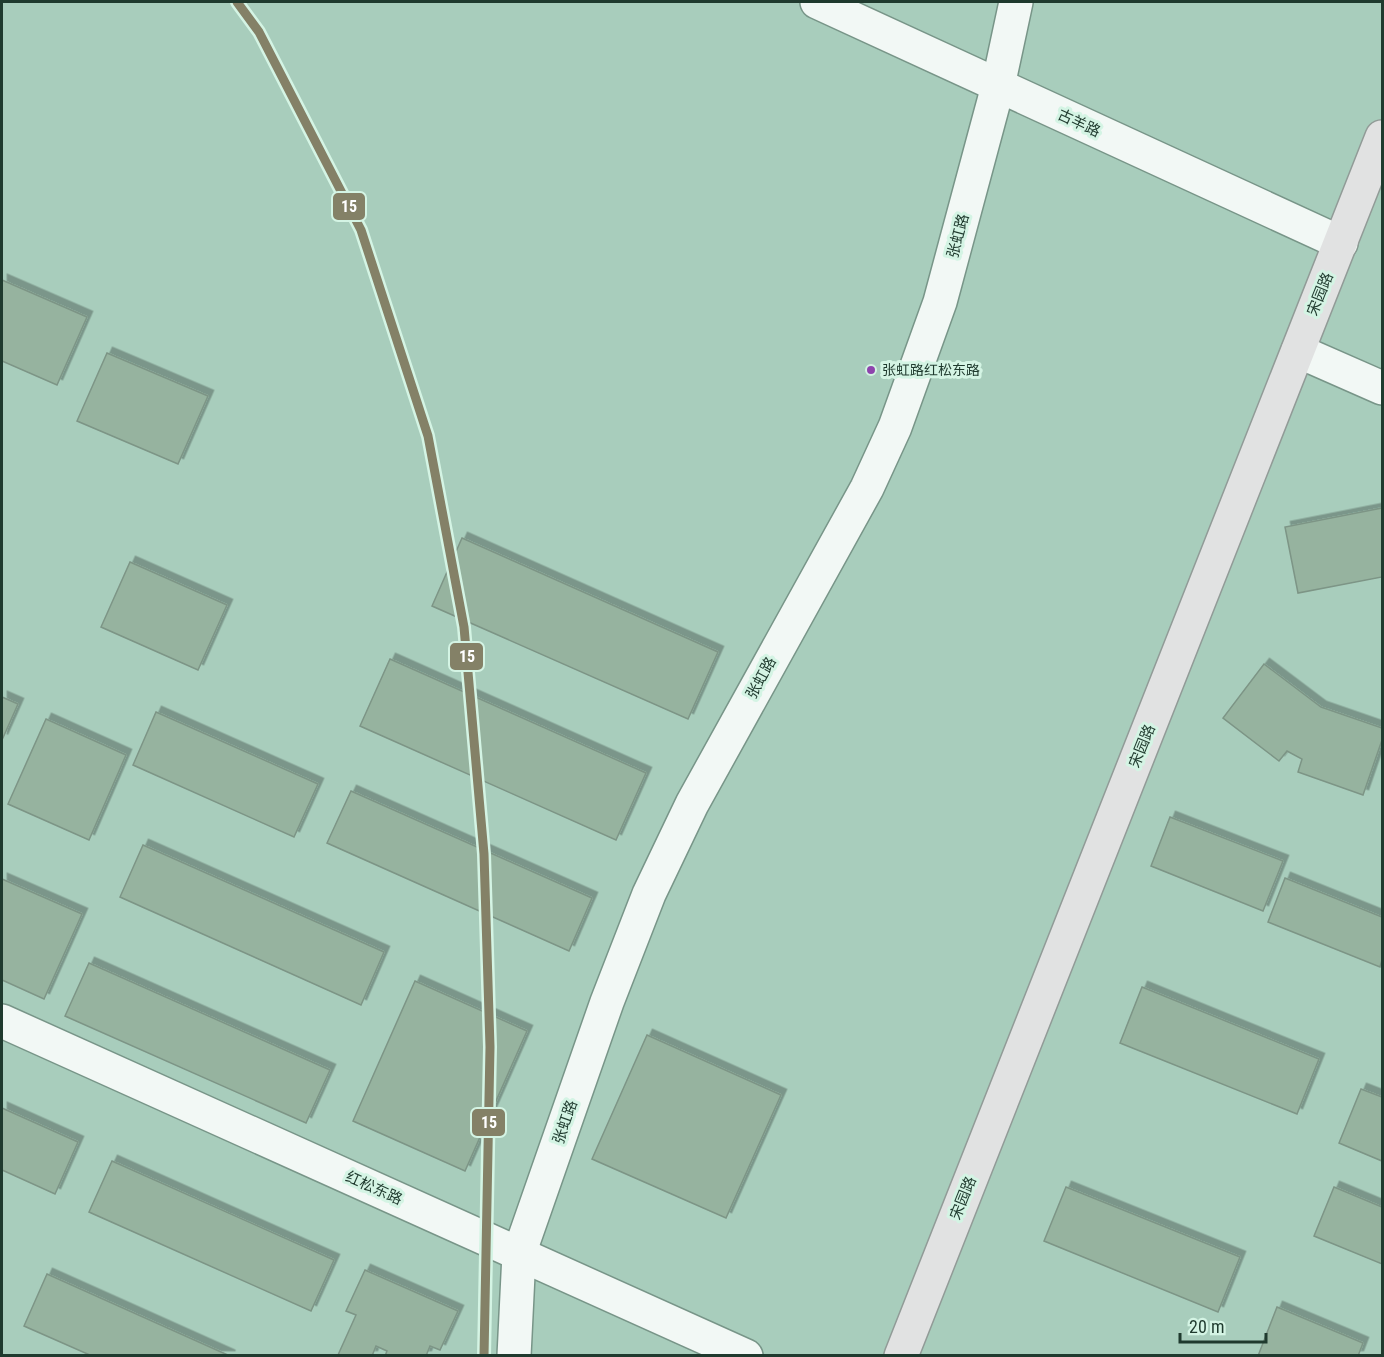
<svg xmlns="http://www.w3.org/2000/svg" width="1384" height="1357" font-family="'Roboto Condensed','Noto Sans SC',sans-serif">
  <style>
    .building { fill: #96b39f; stroke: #7d9586; stroke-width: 1.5; filter: url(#shadow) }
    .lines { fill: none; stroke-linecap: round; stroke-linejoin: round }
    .minor-casing { stroke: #789588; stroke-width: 36 }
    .major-casing { stroke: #919b97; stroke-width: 36 }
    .minor { stroke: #f2f8f5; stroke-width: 33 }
    .major { stroke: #e1e2e2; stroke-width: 33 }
    .metro-1-casing { stroke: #d4f4e4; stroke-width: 14 }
    .metro-1 { stroke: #848167; stroke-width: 9 }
    .bus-dot { fill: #8e44ad; stroke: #d4f4e4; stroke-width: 2 }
    .labels { text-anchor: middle; stroke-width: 6; stroke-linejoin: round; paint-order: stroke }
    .bus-label { font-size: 14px; fill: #1f3a2e; stroke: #d4f4e4; text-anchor: start }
    .street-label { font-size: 15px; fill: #1f3a2e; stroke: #d4f4e4 }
    .line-badge { stroke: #d4f4e4; stroke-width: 2 }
    .badge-label { font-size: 16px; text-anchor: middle; font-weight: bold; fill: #fff }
  </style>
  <defs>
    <filter id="shadow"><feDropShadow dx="5.5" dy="-5.5" stdDeviation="0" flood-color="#0004"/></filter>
  </defs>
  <rect width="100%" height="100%" fill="#a8cdbc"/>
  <g class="building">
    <path d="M 2,280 L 87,317 L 57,385 L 2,361 Z"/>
    <path d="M 107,353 L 208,396 L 178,464 L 77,421 Z"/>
    <path d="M 1382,508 L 1382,577 L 1298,593 L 1285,527 Z"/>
    <path d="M 462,538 L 718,652 L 688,719 L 432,606 Z"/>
    <path d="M 130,562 L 227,605 L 198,670 L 101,627 Z"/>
    <path d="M 390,659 L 646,773 L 616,840 L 360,726 Z"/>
    <path d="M 1264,664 L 1321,707 L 1382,728 L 1382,740 L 1363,795 L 1298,772 L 1302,759 L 1287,751 L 1279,761 L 1223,718 Z"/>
    <path d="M 2,697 L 18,704 L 2,740 Z"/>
    <path d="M 156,712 L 318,784 L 294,837 L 133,765 Z"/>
    <path d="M 46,719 L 126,755 L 89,840 L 8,804 Z"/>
    <path d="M 351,791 L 592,898 L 569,951 L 327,843 Z"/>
    <path d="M 1170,817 L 1283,861 L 1263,911 L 1151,866 Z"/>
    <path d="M 143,845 L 384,952 L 361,1005 L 120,897 Z"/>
    <path d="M 1285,878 L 1382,917 L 1382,960 L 1380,967 L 1268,922 Z"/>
    <path d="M 2,879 L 82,914 L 44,999 L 2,980 Z"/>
    <path d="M 89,963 L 330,1070 L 306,1123 L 65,1016 Z"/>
    <path d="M 415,981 L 527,1031 L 465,1171 L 353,1121 Z"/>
    <path d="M 1142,987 L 1319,1059 L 1297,1114 L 1120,1043 Z"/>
    <path d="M 647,1035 L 781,1095 L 726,1218 L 592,1159 Z"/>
    <path d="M 1361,1089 L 1382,1097 L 1382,1161 L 1339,1143 Z"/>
    <path d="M 2,1108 L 78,1142 L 55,1194 L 2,1170 Z"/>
    <path d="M 112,1161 L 334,1260 L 311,1311 L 89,1212 Z"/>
    <path d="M 1066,1187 L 1240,1257 L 1218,1312 L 1044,1241 Z"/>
    <path d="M 1334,1187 L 1382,1207 L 1382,1264 L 1314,1236 Z"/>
    <path d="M 365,1270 L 458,1311 L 440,1350 L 430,1346 L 426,1356 L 385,1356 L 387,1351 L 376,1346 L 372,1356 L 338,1355 L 356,1315 L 346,1311 Z"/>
    <path d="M 47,1274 L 230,1356 L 92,1356 L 24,1326 Z"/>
    <path d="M 1277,1307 L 1363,1343 L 1358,1356 L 1258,1356 Z"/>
  </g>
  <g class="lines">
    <g class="minor-casing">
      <g id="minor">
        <path d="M 817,2 L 1341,243"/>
        <path d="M 1298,351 L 1382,388"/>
        <path d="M 2,1021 L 746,1356"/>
        <path d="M 514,1356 L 519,1254 L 607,1002 L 649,894 L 692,804 L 867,488 L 895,427 L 940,302 L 998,86 L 1016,2"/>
      </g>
    </g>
    <g class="major-casing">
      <path id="major" d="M 901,1356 L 1382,137"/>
    </g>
    <use href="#minor" class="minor"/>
    <use href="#major" class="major"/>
    <g class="metro-1-casing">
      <path id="metro-1" d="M 237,2 L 259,32 L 361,230 L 428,436 L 464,627 L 484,854 L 490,1047 L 484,1356"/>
    </g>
    <use href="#metro-1" class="metro-1"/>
  </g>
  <circle class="bus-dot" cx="871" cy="370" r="5"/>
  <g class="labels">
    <g class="bus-label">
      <text x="882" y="375">张虹路红松东路</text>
    </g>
    <g class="street-label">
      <text transform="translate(1079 123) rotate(25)" y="5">古羊路</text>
      <text transform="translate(958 236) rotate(-75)" y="5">张虹路</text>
      <text transform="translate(1320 294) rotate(-68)" y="5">宋园路</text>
      <text transform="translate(761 678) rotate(-61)" y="5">张虹路</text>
      <text transform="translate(1142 746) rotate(-68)" y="5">宋园路</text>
      <text transform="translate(565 1122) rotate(-71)" y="5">张虹路</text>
      <text transform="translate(374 1188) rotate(24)" y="5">红松东路</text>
      <text transform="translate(963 1198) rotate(-68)" y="5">宋园路</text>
    </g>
  </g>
  <g class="line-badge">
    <rect x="332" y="192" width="34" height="29" rx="6" fill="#848167"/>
    <rect x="449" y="642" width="35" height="29" rx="6" fill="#848167"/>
    <rect x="471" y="1108" width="35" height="29" rx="6" fill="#848167"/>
  </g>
  <g class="badge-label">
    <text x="349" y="212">15</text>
    <text x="467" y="662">15</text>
    <text x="489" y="1128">15</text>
  </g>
  <rect width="1384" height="1357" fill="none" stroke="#1f3a2e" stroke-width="6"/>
  <path d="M1180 1333v9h86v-9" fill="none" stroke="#1f3a2e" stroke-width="3"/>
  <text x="1189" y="1333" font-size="18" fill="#1f3a2e" stroke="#d4f4e4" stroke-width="4.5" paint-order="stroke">20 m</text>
</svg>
